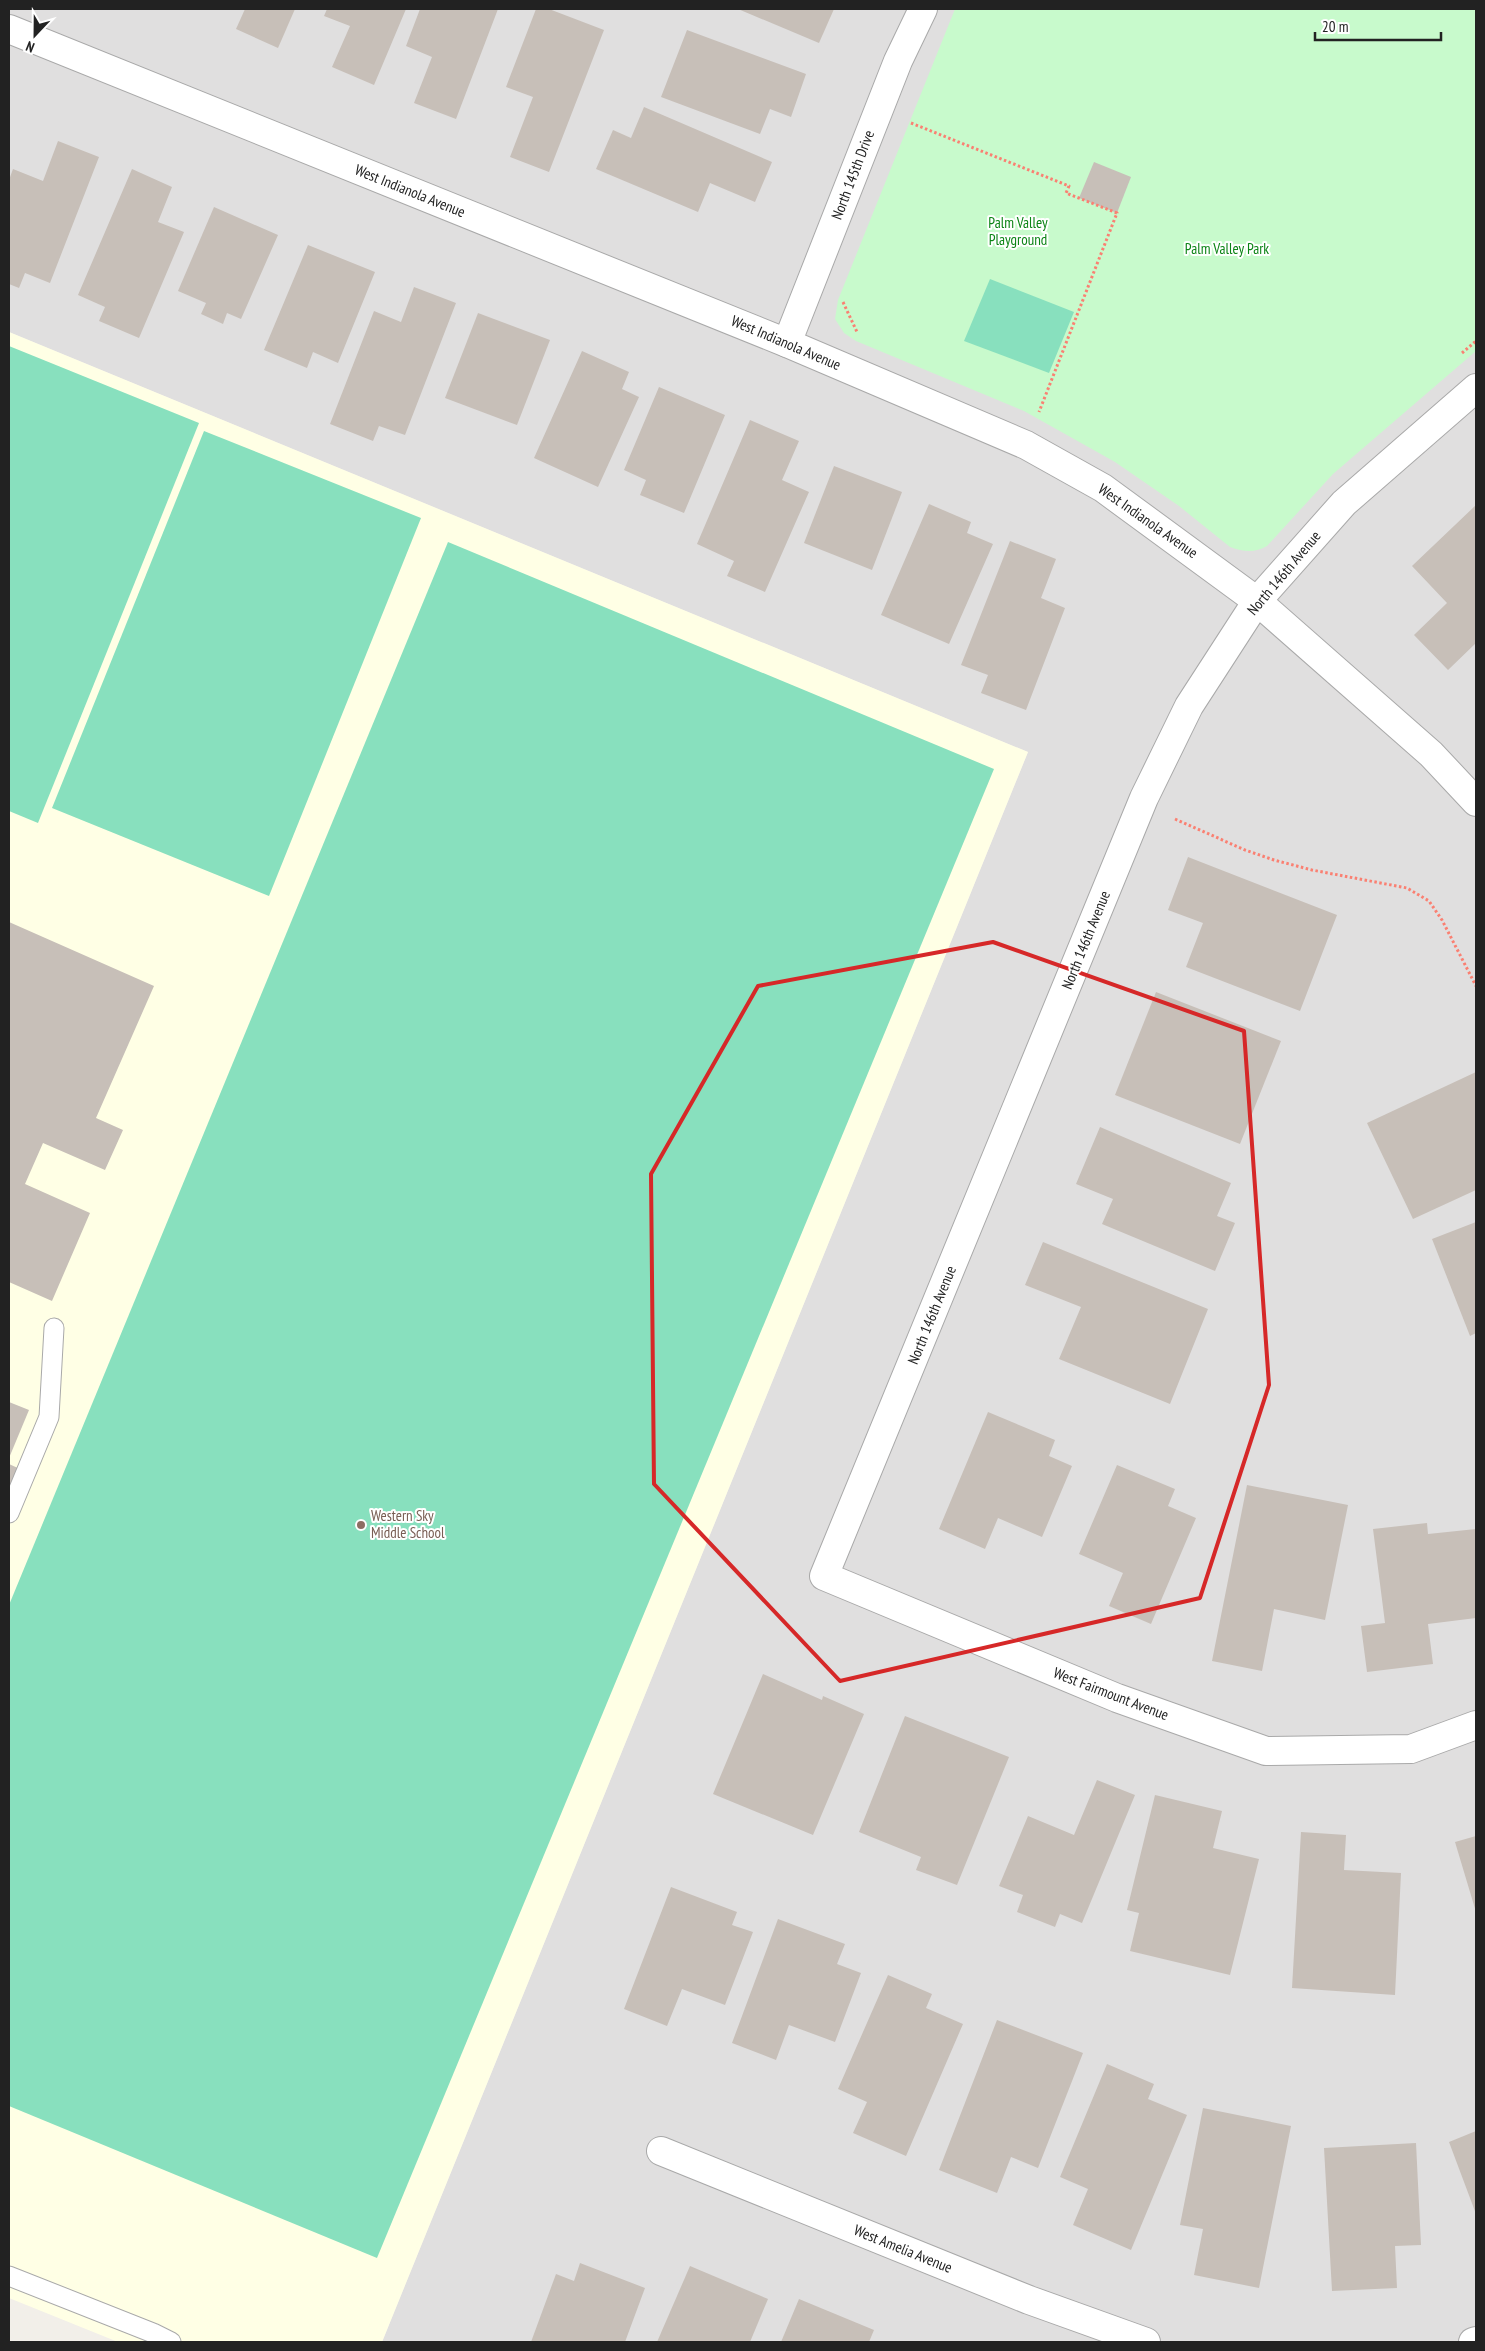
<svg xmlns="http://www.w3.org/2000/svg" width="1485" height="2351" font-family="'PT Sans Narrow',sans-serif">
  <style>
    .residential { fill: #e0dfdf }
    .education { fill: #ffffe5 }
    .park { fill: #c8facc }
    .pitch { fill: #88e0be }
    .building { fill: #c7bfb8 }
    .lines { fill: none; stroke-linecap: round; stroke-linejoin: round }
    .lane-casing { stroke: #a9a9a9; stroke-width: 21 }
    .street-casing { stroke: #a9a9a9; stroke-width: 30 }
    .path { stroke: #fa8072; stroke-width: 3; stroke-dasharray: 2.5 2.5; stroke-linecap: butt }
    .lane { stroke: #fff; stroke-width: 19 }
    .street { stroke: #fff; stroke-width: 28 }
    .marked { fill: none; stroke: #d62828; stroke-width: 4; stroke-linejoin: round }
    .education-dot { fill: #8d6e63; stroke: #fff; stroke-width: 2 }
    .labels { text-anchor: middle; stroke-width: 4; stroke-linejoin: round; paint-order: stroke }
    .street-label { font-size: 15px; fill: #222; stroke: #fff }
    .park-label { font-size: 15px; fill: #0c8416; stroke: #fff }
    .education-label { font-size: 15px; fill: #785e54; stroke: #fff; text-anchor: start }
  </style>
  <rect width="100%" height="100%" fill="#f2efe9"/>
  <path class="residential" d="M 9,9 L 1476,9 L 1476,2342 L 382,2342 L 1028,752 L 9,332 Z"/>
  <path class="education" d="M 9,332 L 1028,752 L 382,2342 L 118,2342 L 9,2298 Z"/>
  <path class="park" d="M 955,9 L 1476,9 L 1476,351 L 1333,474 L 1267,546 C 1255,553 1244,552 1230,547 L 1179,506 L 1115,462 L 1024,411 L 856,341 L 844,333 L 835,319 L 838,300 Z"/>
  <g class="pitch">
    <path d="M 990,279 L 1074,312 L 1049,373 L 964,341 Z"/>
    <path d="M 9,346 L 199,423 L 38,823 L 9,811 Z"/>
    <path d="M 204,431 L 421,518 L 269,896 L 52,808 Z"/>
    <path d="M 448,542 L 994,769 L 377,2258 L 9,2106 L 9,1605 Z"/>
  </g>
  <g class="building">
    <path d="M 245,9 L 295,9 L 278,48 L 236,29 Z"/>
    <path d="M 327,9 L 406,9 L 374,85 L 332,67 L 350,26 L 324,16 Z"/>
    <path d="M 420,9 L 498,9 L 456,119 L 414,103 L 432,57 L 406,46 Z"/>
    <path d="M 536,9 L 549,9 L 604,30 L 549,172 L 510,157 L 533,97 L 506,87 Z"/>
    <path d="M 738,9 L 834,9 L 819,43 Z"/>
    <path d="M 687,30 L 806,74 L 791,117 L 770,109 L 760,134 L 661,97 Z"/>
    <path d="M 644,107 L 772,162 L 755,202 L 710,183 L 698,212 L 596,169 L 613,130 L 631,138 Z"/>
    <path d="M 58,141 L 99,157 L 50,283 L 25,273 L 19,288 L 9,284 L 9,180 L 13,169 L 43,181 Z"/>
    <path d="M 1094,162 L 1131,177 L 1117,213 L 1079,198 Z"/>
    <path d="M 132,169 L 172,187 L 158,222 L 184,232 L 139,338 L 99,321 L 105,307 L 78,295 Z"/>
    <path d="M 214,207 L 278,235 L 241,319 L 227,313 L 223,324 L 201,314 L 206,303 L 178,291 Z"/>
    <path d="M 308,245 L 375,272 L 338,363 L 313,352 L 307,368 L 264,350 Z"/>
    <path d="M 414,287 L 456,303 L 405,435 L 379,426 L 373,441 L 330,424 L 374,311 L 401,322 Z"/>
    <path d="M 478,313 L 550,340 L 517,425 L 445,398 Z"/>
    <path d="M 582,351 L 629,372 L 622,389 L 639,397 L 598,487 L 534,458 Z"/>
    <path d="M 659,387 L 725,415 L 684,513 L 640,495 L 646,480 L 624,470 Z"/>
    <path d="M 750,420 L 799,441 L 782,480 L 809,492 L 765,592 L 727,576 L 734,561 L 697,544 Z"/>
    <path d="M 834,466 L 902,492 L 872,570 L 804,543 Z"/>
    <path d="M 929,504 L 971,522 L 967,533 L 993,544 L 949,644 L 881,615 Z"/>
    <path d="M 1476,505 L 1476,643 L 1448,670 L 1414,635 L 1447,603 L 1412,566 Z"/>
    <path d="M 1010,541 L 1056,559 L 1041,598 L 1065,608 L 1026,710 L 981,693 L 988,675 L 961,665 Z"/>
    <path d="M 1188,857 L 1337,915 L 1300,1011 L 1186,967 L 1203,923 L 1168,910 Z"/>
    <path d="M 9,922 L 154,986 L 96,1118 L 123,1130 L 105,1170 L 43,1143 L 25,1184 L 90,1213 L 52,1301 L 9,1282 Z"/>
    <path d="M 1156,992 L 1281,1041 L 1240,1144 L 1115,1095 Z"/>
    <path d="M 1476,1072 L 1476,1190 L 1413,1219 L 1367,1123 Z"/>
    <path d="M 1100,1127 L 1231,1183 L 1217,1216 L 1235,1223 L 1215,1271 L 1102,1224 L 1113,1199 L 1076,1184 Z"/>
    <path d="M 1476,1222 L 1476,1333 L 1470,1336 L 1432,1239 Z"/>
    <path d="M 1043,1242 L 1208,1309 L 1170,1404 L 1059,1359 L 1081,1307 L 1025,1285 Z"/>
    <path d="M 9,1402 L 29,1410 L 9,1458 Z"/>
    <path d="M 988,1412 L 1055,1440 L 1049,1456 L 1072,1466 L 1042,1537 L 998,1518 L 985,1549 L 939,1529 Z"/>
    <path d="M 9,1464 L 20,1469 L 9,1496 Z"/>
    <path d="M 1117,1465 L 1175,1489 L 1168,1506 L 1196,1518 L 1151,1624 L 1109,1606 L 1123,1573 L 1079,1554 Z"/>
    <path d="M 1247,1485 L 1348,1505 L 1325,1620 L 1274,1609 L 1262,1671 L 1212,1661 Z"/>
    <path d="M 1427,1523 L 1428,1534 L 1476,1529 L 1476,1618 L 1428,1624 L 1433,1664 L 1367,1672 L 1361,1626 L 1385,1623 L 1373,1529 Z"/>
    <path d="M 763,1674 L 822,1700 L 823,1696 L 864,1714 L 813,1835 L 713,1794 Z"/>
    <path d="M 905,1716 L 1009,1757 L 957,1885 L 916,1870 L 921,1857 L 859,1832 Z"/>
    <path d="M 1097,1780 L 1135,1795 L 1082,1923 L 1060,1914 L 1055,1927 L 1017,1912 L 1023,1895 L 999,1886 L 1028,1816 L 1074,1835 Z"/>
    <path d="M 1155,1795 L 1222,1811 L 1213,1848 L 1259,1859 L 1230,1975 L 1130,1951 L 1139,1913 L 1127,1910 Z"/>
    <path d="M 1301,1832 L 1346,1835 L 1344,1870 L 1401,1873 L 1395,1995 L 1292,1988 Z"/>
    <path d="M 1476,1836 L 1476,1912 L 1455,1842 Z"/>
    <path d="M 671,1887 L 737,1912 L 732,1925 L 753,1932 L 725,2005 L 682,1989 L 667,2026 L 624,2009 Z"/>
    <path d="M 778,1919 L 845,1944 L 837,1964 L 861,1973 L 835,2042 L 789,2025 L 776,2060 L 732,2043 Z"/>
    <path d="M 888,1975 L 932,1994 L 926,2008 L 963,2024 L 906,2156 L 853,2133 L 867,2102 L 838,2089 Z"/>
    <path d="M 997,2020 L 1083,2053 L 1038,2168 L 1011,2157 L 997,2193 L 939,2170 Z"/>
    <path d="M 1107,2064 L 1154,2084 L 1148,2099 L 1187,2115 L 1131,2250 L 1073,2225 L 1088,2189 L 1060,2177 Z"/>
    <path d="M 1203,2108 L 1291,2126 L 1259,2288 L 1194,2275 L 1203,2229 L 1180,2225 Z"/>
    <path d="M 1476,2131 L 1476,2214 L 1449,2142 Z"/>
    <path d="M 1416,2143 L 1421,2245 L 1395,2246 L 1397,2288 L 1332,2291 L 1324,2148 Z"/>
    <path d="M 580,2263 L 645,2288 L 625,2342 L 531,2342 L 556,2274 L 574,2281 Z"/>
    <path d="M 690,2266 L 768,2299 L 750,2342 L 657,2342 Z"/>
    <path d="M 799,2299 L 874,2330 L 869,2342 L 781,2342 Z"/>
  </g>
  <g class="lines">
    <g class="lane-casing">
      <g id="lane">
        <path d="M 9,1513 L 49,1417 L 54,1328"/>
        <path d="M 9,2276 L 153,2333 L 171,2342"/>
      </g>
    </g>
    <g class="street-casing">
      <g id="street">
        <path d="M 9,29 L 787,343 L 1026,445 L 1103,488 L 1257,601 L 1431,754 L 1476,802"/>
        <path d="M 787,343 L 898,61 L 923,9"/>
        <path d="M 1476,388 L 1344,503 L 1257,601 L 1189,706 L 1144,798 L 824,1576 L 1117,1698 L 1266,1751 L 1411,1749 L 1476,1725"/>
        <path d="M 661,2151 L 1029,2300 L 1146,2342"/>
        <path d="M 1473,2342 L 1476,2341"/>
      </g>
    </g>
    <g class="path">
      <path d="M 911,123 L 1069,186 L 1066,193 L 1117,213 L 1039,412"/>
      <path d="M 843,302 L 857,332"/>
      <path d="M 1462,353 L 1476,341"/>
      <path d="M 1175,819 L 1245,850 L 1274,860 L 1312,870 L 1407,888 L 1429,901 L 1442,920 L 1476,986"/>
    </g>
    <use href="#lane" class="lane"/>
    <use href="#street" class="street"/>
  </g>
  <path class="marked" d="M 993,942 L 1244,1031 L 1269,1385 L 1200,1598 L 840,1681 L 654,1484 L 651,1174 L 758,986 Z"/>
  <circle class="education-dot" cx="361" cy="1525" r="5"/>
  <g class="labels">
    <g class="street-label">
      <text transform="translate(853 175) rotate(-69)" y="5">North 145th Drive</text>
      <text transform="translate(410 191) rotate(22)" y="5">West Indianola Avenue</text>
      <text transform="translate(786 343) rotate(23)" y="5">West Indianola Avenue</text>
      <text transform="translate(1148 521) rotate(35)" y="5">West Indianola Avenue</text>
      <text transform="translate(1284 573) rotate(-50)" y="5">North 146th Avenue</text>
      <text transform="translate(1086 940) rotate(-68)" y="5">North 146th Avenue</text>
      <text transform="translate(932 1315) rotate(-68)" y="5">North 146th Avenue</text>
      <text transform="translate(1111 1694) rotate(21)" y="5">West Fairmount Avenue</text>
      <text transform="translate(903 2249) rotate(22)" y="5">West Amelia Avenue</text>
    </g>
    <g class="park-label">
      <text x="1018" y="228">Palm Valley<tspan x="1018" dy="17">Playground</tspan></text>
      <text x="1227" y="254">Palm Valley Park</text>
    </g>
    <g class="education-label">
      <text x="371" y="1521">Western Sky<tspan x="371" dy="17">Middle School</tspan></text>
    </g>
  </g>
  <rect width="1485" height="2351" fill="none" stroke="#222222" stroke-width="20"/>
  <g transform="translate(35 35) rotate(202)" stroke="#ffffff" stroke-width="4" paint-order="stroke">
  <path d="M0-4L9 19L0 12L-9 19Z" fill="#222222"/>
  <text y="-8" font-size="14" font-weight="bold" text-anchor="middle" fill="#222222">N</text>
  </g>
  <path d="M1315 32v8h126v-8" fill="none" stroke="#222222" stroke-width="2.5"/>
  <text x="1322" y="32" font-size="15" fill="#222222" stroke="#ffffff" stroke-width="4" paint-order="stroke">20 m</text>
</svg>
